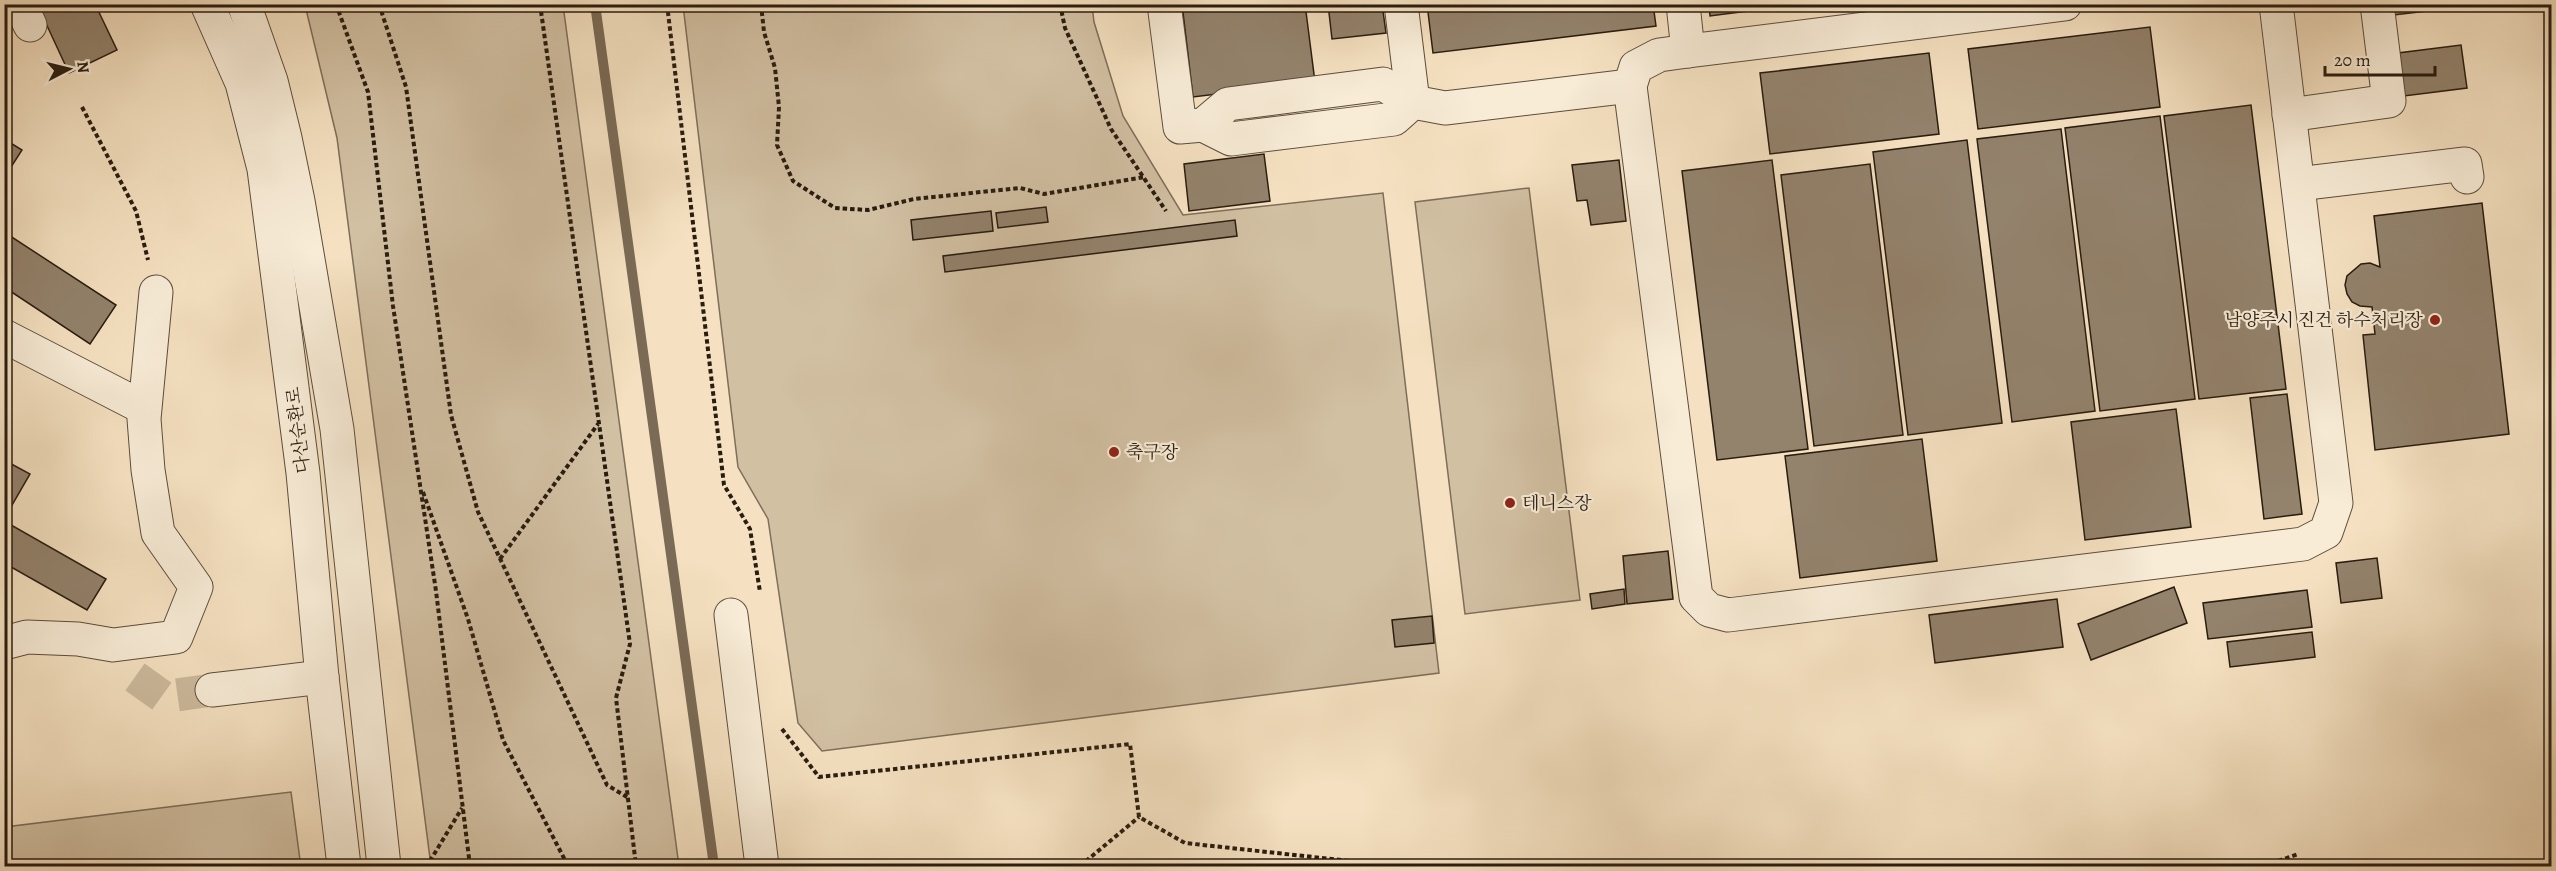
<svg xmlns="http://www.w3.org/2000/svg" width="2556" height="871" font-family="Alegreya,'Noto Serif KR',serif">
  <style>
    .green { fill: #d2c0a3; stroke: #7e6e5a; stroke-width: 1.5 }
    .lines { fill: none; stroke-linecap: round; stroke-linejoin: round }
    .stream { stroke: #7a6a56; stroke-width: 10 }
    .building { fill: #93826c; stroke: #291c10; stroke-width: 1.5 }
    .minor-tunnel { stroke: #ccba9e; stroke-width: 33; stroke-dasharray: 33 16; stroke-linecap: butt }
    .minor-casing { stroke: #5c4d3c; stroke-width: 35 }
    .path { stroke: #291c10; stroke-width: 4; stroke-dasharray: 4.5 3; stroke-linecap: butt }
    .minor { stroke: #f8ecd7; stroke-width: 33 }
    .poi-dot { fill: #8f2418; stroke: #f8ecd7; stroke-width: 2 }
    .labels { text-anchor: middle; stroke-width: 4.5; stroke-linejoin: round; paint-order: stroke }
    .poi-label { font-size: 18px; fill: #291c10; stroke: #f8ecd7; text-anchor: start }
    .street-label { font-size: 18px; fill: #291c10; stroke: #f8ecd7 }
  </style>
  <rect width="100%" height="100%" fill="#f5e1c1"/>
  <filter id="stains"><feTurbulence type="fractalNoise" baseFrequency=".00333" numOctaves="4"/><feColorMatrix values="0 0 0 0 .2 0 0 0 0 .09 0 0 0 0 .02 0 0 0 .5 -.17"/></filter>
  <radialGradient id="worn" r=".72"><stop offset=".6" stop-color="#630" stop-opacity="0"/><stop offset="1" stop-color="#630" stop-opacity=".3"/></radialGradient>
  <g class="green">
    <path d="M 305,5 L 563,5 L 679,866 L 431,866 L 337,138 Z"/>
    <path d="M 683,5 L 1092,5 L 1094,22 L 1123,116 L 1183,215 L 1383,193 L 1439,673 L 822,751 L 798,723 L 768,519 L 738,467 Z"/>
    <path d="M 1529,188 L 1580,600 L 1465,614 L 1415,202 Z"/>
    <path d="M 291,792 L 300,860 L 296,866 L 5,866 L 5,827 Z"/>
  </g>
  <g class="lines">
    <path class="stream" d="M 595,4 L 714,866"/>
  </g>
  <g class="building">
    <path d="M 37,4 L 95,4 L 117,50 L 69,73 Z"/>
    <path d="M 1182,4 L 1305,4 L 1315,82 L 1193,97 Z"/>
    <path d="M 1328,4 L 1382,4 L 1386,33 L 1332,39 Z"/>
    <path d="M 1427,4 L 1653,4 L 1656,26 L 1433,53 Z"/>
    <path d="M 1709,4 L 1802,4 L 1710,16 Z"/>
    <path d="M 2392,4 L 2486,4 L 2394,15 Z"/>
    <path d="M 2150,27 L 2160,107 L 1978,129 L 1968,49 Z"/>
    <path d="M 2461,45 L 2467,88 L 2404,96 L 2398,53 Z"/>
    <path d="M 1929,53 L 1939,134 L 1770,154 L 1760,73 Z"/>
    <path d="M 2251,105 L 2286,389 L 2199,399 L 2164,116 Z"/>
    <path d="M 2160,116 L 2195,399 L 2100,411 L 2065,128 Z"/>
    <path d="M 2061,129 L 2095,411 L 2012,422 L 1977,139 Z"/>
    <path d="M 4,139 L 22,150 L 4,178 Z"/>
    <path d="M 1967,140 L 2002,423 L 1908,435 L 1873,152 Z"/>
    <path d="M 1264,154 L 1270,201 L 1189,211 L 1184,164 Z"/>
    <path d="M 1619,160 L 1626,221 L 1591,225 L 1587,200 L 1577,201 L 1572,165 Z"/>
    <path d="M 1772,160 L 1808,449 L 1717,460 L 1682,171 Z"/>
    <path d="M 1870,164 L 1903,435 L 1814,446 L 1781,175 Z"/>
    <path d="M 2482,203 L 2509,434 L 2375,450 L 2363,335 L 2375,334 L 2372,307 L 2360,306 L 2352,302 L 2347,294 L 2345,285 L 2347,276 L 2361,264 L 2370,263 L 2380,267 L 2374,216 Z"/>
    <path d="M 1046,207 L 1048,222 L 998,228 L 996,213 Z"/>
    <path d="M 991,211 L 993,231 L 913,240 L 911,220 Z"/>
    <path d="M 1235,220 L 1237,236 L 945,272 L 943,256 Z"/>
    <path d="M 4,232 L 116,305 L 90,344 L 4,287 Z"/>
    <path d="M 2287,394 L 2302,514 L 2264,519 L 2250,398 Z"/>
    <path d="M 2176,409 L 2191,527 L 2085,540 L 2071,422 Z"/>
    <path d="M 1922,439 L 1937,561 L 1800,578 L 1785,456 Z"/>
    <path d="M 4,460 L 30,474 L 4,519 Z"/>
    <path d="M 4,521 L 106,579 L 87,610 L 4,563 Z"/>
    <path d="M 1668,551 L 1673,599 L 1627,604 L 1623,556 Z"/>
    <path d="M 2377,558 L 2382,598 L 2341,603 L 2336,563 Z"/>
    <path d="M 2174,587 L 2187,623 L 2091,660 L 2078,624 Z"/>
    <path d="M 1624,589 L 1625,604 L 1592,609 L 1590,594 Z"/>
    <path d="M 2307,590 L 2312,627 L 2208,639 L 2203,603 Z"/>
    <path d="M 2057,599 L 2063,647 L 1935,663 L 1929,615 Z"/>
    <path d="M 1432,616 L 1434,643 L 1395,647 L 1392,620 Z"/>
    <path d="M 2312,632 L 2315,657 L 2230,667 L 2227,642 Z"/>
  </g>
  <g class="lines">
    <path class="minor-tunnel" d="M 135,677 L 163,697 L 212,690"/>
    <g class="minor-casing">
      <g id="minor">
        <path d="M 20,4 L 30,25"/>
        <path d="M 207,4 L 242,83 L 264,169 L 303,473 L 322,677 L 344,866"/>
        <path d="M 244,4 L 271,81 L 285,138 L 298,201 L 337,429 L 384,866"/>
        <path d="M 1164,4 L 1180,127 L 1203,125 L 1231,139 L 1394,119 L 1413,102 L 1383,84 L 1228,104 L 1203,125"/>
        <path d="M 1401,4 L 1413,102 L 1445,108 L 1630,86"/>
        <path d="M 1683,4 L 1688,51"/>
        <path d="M 2065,4 L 1688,51 L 1659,55 L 1636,67 L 1630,86 L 1696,597 L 1709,610 L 1728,615 L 2303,544 L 2326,532 L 2336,503 L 2276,4"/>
        <path d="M 2289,115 L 2389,101 L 2377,4"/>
        <path d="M 2298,184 L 2465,164 L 2467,177"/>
        <path d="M 4,336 L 144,408"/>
        <path d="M 731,615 L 762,866"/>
        <path d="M 4,643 L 27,637 L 78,639 L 113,645 L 176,637 L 196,587 L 158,533 L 148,470 L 144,419 L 156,292"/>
        <path d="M 212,690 L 322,677"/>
      </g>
    </g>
    <g class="path">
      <path d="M 336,4 L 368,92 L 393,306 L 436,591 L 470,866"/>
      <path d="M 379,4 L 406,87 L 451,415 L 478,512 L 607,785 L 627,797"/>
      <path d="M 540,4 L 630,644 L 616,698 L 636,866"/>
      <path d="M 667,4 L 724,485 L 750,529 L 760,592"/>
      <path d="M 761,4 L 764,32 L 775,68 L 779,107 L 777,145 L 793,181 L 835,208 L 868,210 L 914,199 L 1020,188 L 1044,194 L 1144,177"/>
      <path d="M 1060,4 L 1065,28 L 1111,129 L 1166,211"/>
      <path d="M 82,107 L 136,211 L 148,260"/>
      <path d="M 423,492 L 468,619 L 503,740 L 568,866"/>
      <path d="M 500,559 L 598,424"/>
      <path d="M 782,729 L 819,777 L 1130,744 L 1139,817 L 1185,843 L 1368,863 L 1382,866"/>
      <path d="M 430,861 L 462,808"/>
      <path d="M 1080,866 L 1139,817"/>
      <path d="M 2264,866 L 2298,854"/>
    </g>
    <use href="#minor" class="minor"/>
  </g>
  <g class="poi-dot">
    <circle cx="2435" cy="320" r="6"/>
    <circle cx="1114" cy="452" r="6"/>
    <circle cx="1510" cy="503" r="6"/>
  </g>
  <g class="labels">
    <g class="poi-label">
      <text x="2423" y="326" text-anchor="end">남양주시 진건 하수처리장</text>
      <text x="1126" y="458">축구장</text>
      <text x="1522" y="509">테니스장</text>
    </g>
    <g class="street-label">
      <text transform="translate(298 430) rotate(-97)" y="6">다산순환로</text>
    </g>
  </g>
  <rect width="2556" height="871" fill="none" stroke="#f5e1c1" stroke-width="24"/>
  <rect x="6" y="6" width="2544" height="859" fill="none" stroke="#291c10" stroke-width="3"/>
  <rect x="12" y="12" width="2532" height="847" fill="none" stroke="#291c10" stroke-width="1.5"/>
  <g transform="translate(69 69) rotate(83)" stroke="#f8ecd7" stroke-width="4.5" paint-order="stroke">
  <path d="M0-4.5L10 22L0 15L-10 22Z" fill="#291c10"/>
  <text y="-9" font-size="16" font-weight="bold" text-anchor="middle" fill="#291c10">N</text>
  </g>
  <path d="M2325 66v9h110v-9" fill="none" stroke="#291c10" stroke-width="3"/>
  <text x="2334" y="66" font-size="18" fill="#291c10" stroke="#f8ecd7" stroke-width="4.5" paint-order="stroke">20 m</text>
  <rect width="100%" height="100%" filter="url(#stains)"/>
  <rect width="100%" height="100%" fill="url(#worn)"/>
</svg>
